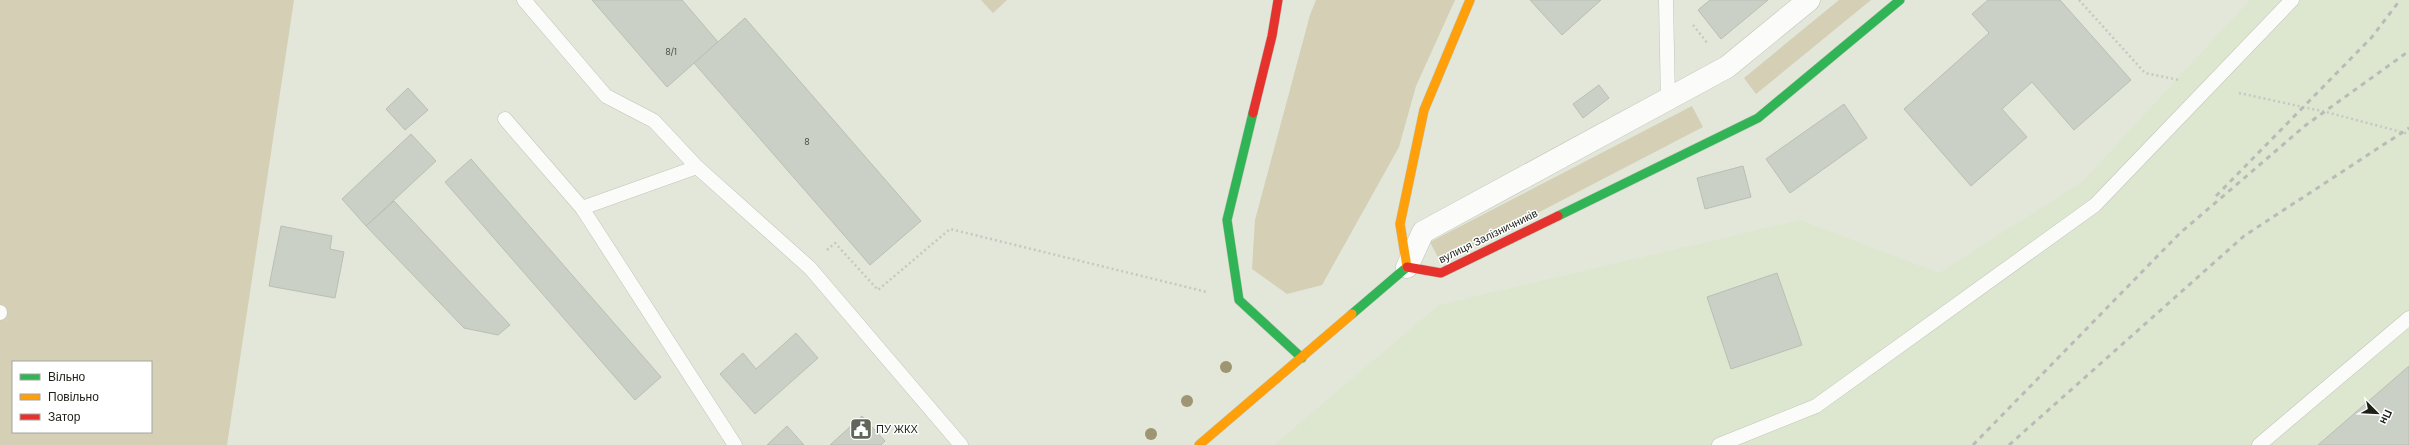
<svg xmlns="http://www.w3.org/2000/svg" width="2409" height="445" font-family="'DM Sans',sans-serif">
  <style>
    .built { fill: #dde7cf }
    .green { fill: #d4cfb5; fill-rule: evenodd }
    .building { fill: #cad0c6; stroke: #b9bfb5 }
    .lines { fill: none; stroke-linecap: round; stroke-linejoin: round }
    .lane-casing { stroke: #c0c5b9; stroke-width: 15 }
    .street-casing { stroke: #c0c5b9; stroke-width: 23 }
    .fast-casing { stroke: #c0c5b9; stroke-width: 10 }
    .slow-casing { stroke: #c0c5b9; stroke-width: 10 }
    .jam-casing { stroke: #c0c5b9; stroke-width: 10 }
    .path { stroke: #c6c7c3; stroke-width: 2.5; stroke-dasharray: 2 3; stroke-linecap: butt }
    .lane { stroke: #fbfbf9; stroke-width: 14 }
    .street { stroke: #fbfbf9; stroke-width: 22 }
    .fast { stroke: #30b455; stroke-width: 9 }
    .slow { stroke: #ff9f0a; stroke-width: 9 }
    .jam { stroke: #e5322d; stroke-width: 9 }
    .rail { stroke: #babbb8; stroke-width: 3; stroke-dasharray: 5 5; stroke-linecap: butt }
    .tree { fill: #9e9572 }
    .labels { text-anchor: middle; stroke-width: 3; stroke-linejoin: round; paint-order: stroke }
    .number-label { font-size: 9px; fill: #4a4f46 }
    .street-label { font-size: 11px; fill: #1c2017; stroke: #fff }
    .poi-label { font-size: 11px; fill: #1c2017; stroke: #fff; text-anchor: start }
  </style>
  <rect width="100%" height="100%" fill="#e2e7d9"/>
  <path class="built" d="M 2250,0 L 2409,0 L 2409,445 L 1274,445 L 1439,305 L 1800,220 L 1939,273 L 2082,182 Z"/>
  <g class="green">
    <path d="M 0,0 L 294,0 L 227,445 L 0,445 ZM 13,362 L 151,362 L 151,432 L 13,432 Z"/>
    <path d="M 981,0 L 1007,0 L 993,13 Z"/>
    <path d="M 1316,0 L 1455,0 L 1416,86 L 1399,147 L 1322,285 L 1287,294 L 1252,269 L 1255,220 L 1310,15 Z"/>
    <path d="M 1839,0 L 1871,0 L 1756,94 L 1744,78 Z"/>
    <path d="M 1692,106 L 1703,127 L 1441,263 L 1430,242 Z"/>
  </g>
  <g class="building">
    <path d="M 592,0 L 682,0 L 718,42 L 667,87 Z"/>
    <path d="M 1530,0 L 1601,0 L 1562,35 Z"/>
    <path d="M 1710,0 L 1768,0 L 1721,39 L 1698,10 Z"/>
    <path d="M 1988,0 L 2060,0 L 2131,80 L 2074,130 L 2032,82 L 2002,109 L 2027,137 L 1971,186 L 1904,109 L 1989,33 L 1972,14 Z"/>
    <path d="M 745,18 L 921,221 L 870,265 L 694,63 Z"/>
    <path d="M 1599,85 L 1609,98 L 1583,118 L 1573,104 Z"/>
    <path d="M 408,88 L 428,110 L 405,130 L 386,109 Z"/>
    <path d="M 1844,104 L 1867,138 L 1790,193 L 1766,159 Z"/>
    <path d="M 411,134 L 436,161 L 366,226 L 342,199 Z"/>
    <path d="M 471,159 L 661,377 L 635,400 L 445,182 Z"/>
    <path d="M 1743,166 L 1751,197 L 1705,209 L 1697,178 Z"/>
    <path d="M 394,201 L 510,325 L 498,335 L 464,328 L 366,226 Z"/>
    <path d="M 281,226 L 332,236 L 330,249 L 344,252 L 335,298 L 269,286 Z"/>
    <path d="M 1777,273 L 1802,345 L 1731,369 L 1707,297 Z"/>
    <path d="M 796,333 L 818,358 L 755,414 L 720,374 L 743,353 L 756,369 Z"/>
    <path d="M 2409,366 L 2409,445 L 2318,445 Z"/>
    <path d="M 862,416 L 885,441 L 881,445 L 830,445 Z"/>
    <path d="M 787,426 L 804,445 L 767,445 Z"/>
  </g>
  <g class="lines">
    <g class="lane-casing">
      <g id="lane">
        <path d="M 524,0 L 606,96 L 654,121 L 697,167 L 810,268 L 961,445"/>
        <path d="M 1666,0 L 1668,101"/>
        <path d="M 505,119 L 582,208 L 735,445"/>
        <path d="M 582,208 L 697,167"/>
        <path d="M 0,313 L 0,312"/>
        <path d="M 1719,445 L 1816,406 L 2095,205 L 2292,0"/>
        <path d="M 2259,445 L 2409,318"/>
      </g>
    </g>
    <g class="street-casing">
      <path id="street" d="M 1407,267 L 1423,232 L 1727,67 L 1809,0"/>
    </g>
    <g class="fast-casing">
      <g id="fast">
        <path d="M 1253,113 L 1227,220 L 1239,300 L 1302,358"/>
        <path d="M 1558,216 L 1758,118 L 1900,0"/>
        <path d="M 1352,314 L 1407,267"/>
      </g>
    </g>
    <g class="slow-casing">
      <g id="slow">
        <path d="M 1407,267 L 1400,224 L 1424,110 L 1470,0"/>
        <path d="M 1199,445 L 1352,314"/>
      </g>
    </g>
    <g class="jam-casing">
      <g id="jam">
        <path d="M 1253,113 L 1272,36 L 1278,0"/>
        <path d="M 1407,267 L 1441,273 L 1558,216"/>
      </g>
    </g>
    <g class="path">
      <path d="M 2079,0 L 2145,73 L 2179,80"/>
      <path d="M 1693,25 L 1708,44"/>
      <path d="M 2239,93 L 2326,112 L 2409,134"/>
      <path d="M 827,250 L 835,243 L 878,290 L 950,229 L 1207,292"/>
    </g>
    <use href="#lane" class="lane"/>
    <use href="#street" class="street"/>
    <use href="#fast" class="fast"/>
    <use href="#slow" class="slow"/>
    <use href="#jam" class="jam"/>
    <g class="rail">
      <path d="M 2216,196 L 2372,37 L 2400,0"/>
      <path d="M 1973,445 L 2180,233 L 2306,125 L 2409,51"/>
      <path d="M 2009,445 L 2244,236 L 2409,128"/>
    </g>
  </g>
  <g class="tree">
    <circle cx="1226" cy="367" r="6"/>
    <circle cx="1187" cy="401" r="6"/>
    <circle cx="1151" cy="434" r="6"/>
  </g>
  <defs>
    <g id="civic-square" transform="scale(1.15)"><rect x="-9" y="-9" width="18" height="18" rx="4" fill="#61665b" stroke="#fff"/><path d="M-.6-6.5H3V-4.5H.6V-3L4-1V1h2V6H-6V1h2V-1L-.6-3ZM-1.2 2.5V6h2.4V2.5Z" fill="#fff"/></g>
  </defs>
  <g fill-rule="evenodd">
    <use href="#civic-square" x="861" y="429"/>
  </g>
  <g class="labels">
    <g class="number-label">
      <text x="671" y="55">8/1</text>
      <text x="807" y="145">8</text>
    </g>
    <g class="street-label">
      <text transform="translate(1488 236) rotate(-26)" y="4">вулиця Залізничників</text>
    </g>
    <g class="poi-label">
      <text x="876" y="433">ПУ ЖКХ</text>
    </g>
  </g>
  <rect x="12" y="361" width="140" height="72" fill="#ffffff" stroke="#a4a6a2"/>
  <rect x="20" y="374" width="20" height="6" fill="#30b455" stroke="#a4a6a2"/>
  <text x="48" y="381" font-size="12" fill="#1c2017">Вільно</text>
  <rect x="20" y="394" width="20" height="6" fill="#ff9f0a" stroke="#a4a6a2"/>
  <text x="48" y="401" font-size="12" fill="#1c2017">Повільно</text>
  <rect x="20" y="414" width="20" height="6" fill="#e5322d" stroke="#a4a6a2"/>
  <text x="48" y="421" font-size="12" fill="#1c2017">Затор</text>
  <g transform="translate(2377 413) rotate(114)" stroke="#ffffff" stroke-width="3" paint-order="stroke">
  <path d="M0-3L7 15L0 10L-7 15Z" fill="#1c2017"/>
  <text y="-6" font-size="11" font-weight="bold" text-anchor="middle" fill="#1c2017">Пн</text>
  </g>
</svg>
